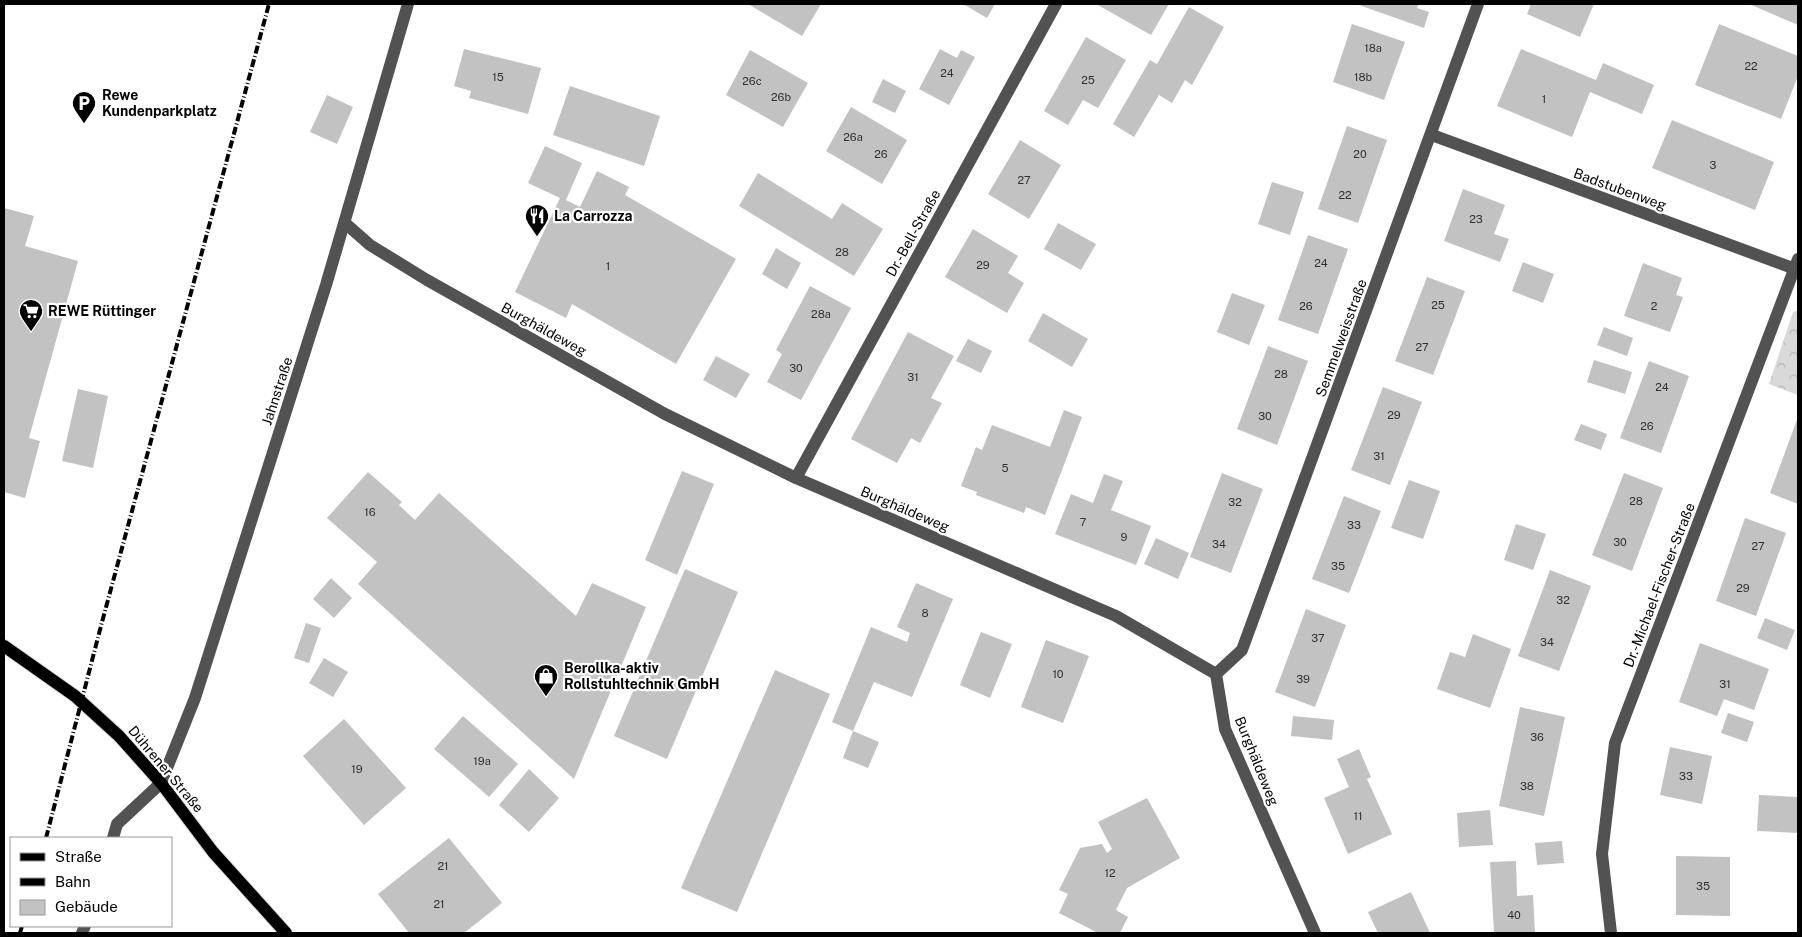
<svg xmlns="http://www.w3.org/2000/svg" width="1802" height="937" font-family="'Public Sans',sans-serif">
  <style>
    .park { fill: url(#park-crowns) }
    .building { fill: #c2c2c2 }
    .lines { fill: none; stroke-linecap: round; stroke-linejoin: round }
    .major-casing { stroke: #dbdbdb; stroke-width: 14 }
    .minor { stroke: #525252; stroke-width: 12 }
    .major { stroke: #000; stroke-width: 12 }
    .rail { stroke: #000; stroke-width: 4; stroke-dasharray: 8 2.5 1 2.5; stroke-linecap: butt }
    .labels { text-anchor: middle; stroke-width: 4.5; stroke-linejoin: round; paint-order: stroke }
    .number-label { font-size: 11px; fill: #303030 }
    .poi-label { font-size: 14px; font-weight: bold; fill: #000; stroke: #fff; text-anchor: start }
    .street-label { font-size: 14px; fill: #000; stroke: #fff }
  </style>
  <defs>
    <pattern id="park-crowns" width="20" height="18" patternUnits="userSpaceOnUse" patternTransform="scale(1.25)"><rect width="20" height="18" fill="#d9d9d9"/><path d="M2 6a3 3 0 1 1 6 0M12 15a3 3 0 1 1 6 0" fill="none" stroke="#b8b8b8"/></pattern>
  </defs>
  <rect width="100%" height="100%" fill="#fff"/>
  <path class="park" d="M 1798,310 L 1798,395 L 1769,384 L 1793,312 Z"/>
  <g class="building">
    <path d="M 748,4 L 821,4 L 802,36 Z"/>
    <path d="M 963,4 L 995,4 L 987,18 Z"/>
    <path d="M 1096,4 L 1169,4 L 1151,35 Z"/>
    <path d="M 1356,4 L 1419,4 L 1417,8 L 1429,12 L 1424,28 Z"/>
    <path d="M 1531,4 L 1594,4 L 1580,37 L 1527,14 Z"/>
    <path d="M 1749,4 L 1798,4 L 1798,25 Z"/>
    <path d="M 1189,7 L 1224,27 L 1192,85 L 1185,80 L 1172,103 L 1159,95 L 1134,137 L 1113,124 L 1150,60 L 1157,64 Z"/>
    <path d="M 1352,24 L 1405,42 L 1384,100 L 1333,82 Z"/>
    <path d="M 1719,24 L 1798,56 L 1798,76 L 1781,119 L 1695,85 Z"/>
    <path d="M 1086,37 L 1126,60 L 1098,108 L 1083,100 L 1068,125 L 1044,111 Z"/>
    <path d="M 464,49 L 541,68 L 528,114 L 469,98 L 471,91 L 454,86 Z"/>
    <path d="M 940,49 L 957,58 L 961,50 L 975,57 L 949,105 L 919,89 Z"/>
    <path d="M 1521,49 L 1596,80 L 1603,63 L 1654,85 L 1642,114 L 1590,92 L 1572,137 L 1497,106 Z"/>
    <path d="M 750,50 L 808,83 L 783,127 L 726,95 Z"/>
    <path d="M 883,79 L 906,91 L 895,113 L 872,102 Z"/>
    <path d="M 570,86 L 660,116 L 644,166 L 553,135 Z"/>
    <path d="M 327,95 L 353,107 L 337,144 L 310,132 Z"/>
    <path d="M 851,107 L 907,140 L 882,184 L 826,151 Z"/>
    <path d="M 1672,120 L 1774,162 L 1755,210 L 1652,168 Z"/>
    <path d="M 1347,126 L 1387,140 L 1358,223 L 1318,209 Z"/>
    <path d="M 1020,140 L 1061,165 L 1029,219 L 988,194 Z"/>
    <path d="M 545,146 L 582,163 L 566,200 L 580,207 L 597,171 L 629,187 L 625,195 L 736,259 L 676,364 L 572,304 L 566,318 L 515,292 L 560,198 L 528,183 Z"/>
    <path d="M 758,173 L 832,219 L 842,203 L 883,229 L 854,276 L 739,206 Z"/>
    <path d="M 1272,182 L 1304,192 L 1290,235 L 1258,224 Z"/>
    <path d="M 1463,189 L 1505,205 L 1494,234 L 1509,239 L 1500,262 L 1444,241 Z"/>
    <path d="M 4,208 L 34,216 L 25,246 L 78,261 L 29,438 L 40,441 L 25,498 L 4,492 Z"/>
    <path d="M 1058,223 L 1096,244 L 1081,270 L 1044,249 Z"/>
    <path d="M 973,229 L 1018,256 L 1008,273 L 1024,283 L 1007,313 L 945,277 Z"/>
    <path d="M 1308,235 L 1348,249 L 1318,334 L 1278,320 Z"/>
    <path d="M 776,248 L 801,263 L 787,289 L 762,274 Z"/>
    <path d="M 1523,262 L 1554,274 L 1543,303 L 1512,291 Z"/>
    <path d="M 1643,263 L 1682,278 L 1676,295 L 1683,297 L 1670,332 L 1624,316 Z"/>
    <path d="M 1427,277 L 1465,291 L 1433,375 L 1395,361 Z"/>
    <path d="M 810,286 L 851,308 L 801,400 L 767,382 L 782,354 L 776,350 Z"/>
    <path d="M 1232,293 L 1265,305 L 1249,345 L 1217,332 Z"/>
    <path d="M 1043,313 L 1088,339 L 1072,367 L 1028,341 Z"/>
    <path d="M 1604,327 L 1633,338 L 1627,356 L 1597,345 Z"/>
    <path d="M 908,332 L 954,356 L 931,398 L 942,403 L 920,443 L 911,438 L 897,463 L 851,439 Z"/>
    <path d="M 968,339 L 992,351 L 981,373 L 956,361 Z"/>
    <path d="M 1268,346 L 1308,361 L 1277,445 L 1237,429 Z"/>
    <path d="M 716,356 L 750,374 L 736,398 L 703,380 Z"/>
    <path d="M 1594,360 L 1632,372 L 1625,394 L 1587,382 Z"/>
    <path d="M 1649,361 L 1689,376 L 1661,453 L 1620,438 Z"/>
    <path d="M 1383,387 L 1422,402 L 1390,485 L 1351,470 Z"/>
    <path d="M 78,389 L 108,396 L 93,468 L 62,461 Z"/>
    <path d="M 1064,410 L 1082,417 L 1045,515 L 1026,507 L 1024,513 L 976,495 L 977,492 L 961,486 L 976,447 L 982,450 L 992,425 L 1050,447 Z"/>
    <path d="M 1798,417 L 1798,504 L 1770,493 Z"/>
    <path d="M 1581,424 L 1607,434 L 1601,450 L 1574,440 Z"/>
    <path d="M 682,471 L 714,484 L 677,575 L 645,560 Z"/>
    <path d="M 368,472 L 402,502 L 399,505 L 415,520 L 439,493 L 576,616 L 592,583 L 646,607 L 574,779 L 358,584 L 377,562 L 327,518 Z"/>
    <path d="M 1222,473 L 1263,489 L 1231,573 L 1190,557 Z"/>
    <path d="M 1624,473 L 1663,488 L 1632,571 L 1592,555 Z"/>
    <path d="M 1104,474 L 1123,481 L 1111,510 L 1151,526 L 1136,565 L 1055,534 L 1071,494 L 1093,503 Z"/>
    <path d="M 1409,480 L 1440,491 L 1423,539 L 1391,528 Z"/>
    <path d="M 1344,496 L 1381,511 L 1349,593 L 1312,579 Z"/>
    <path d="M 1745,518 L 1786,533 L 1756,616 L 1716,601 Z"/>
    <path d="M 1516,524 L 1546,534 L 1533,570 L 1504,560 Z"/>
    <path d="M 1156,538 L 1189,553 L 1178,579 L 1144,564 Z"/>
    <path d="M 685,569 L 738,592 L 667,759 L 614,736 Z"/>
    <path d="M 1550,570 L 1591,586 L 1559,671 L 1518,656 Z"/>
    <path d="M 331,578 L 352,598 L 334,618 L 313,599 Z"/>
    <path d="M 916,583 L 953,599 L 912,697 L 874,682 L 853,731 L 879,742 L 868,768 L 843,758 L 853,731 L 832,722 L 871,627 L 907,642 L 910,633 L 897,627 Z"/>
    <path d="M 1306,609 L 1346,625 L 1315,707 L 1275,692 Z"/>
    <path d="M 1765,618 L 1795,630 L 1787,650 L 1757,638 Z"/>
    <path d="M 306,623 L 321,628 L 309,663 L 294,658 Z"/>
    <path d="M 981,632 L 1012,644 L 990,698 L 960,685 Z"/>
    <path d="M 1473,634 L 1511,649 L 1490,708 L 1437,689 L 1450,652 L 1465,657 Z"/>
    <path d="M 1046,640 L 1089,656 L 1063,723 L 1021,707 Z"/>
    <path d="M 1700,643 L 1769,669 L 1754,710 L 1724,699 L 1717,716 L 1679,702 Z"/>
    <path d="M 324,658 L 348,672 L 333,697 L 309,683 Z"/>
    <path d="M 775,670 L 830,694 L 737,912 L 681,888 Z"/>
    <path d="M 1520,707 L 1565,717 L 1544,816 L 1499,806 Z"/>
    <path d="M 1728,713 L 1754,722 L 1747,742 L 1721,733 Z"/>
    <path d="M 463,716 L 518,764 L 489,797 L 434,749 Z"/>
    <path d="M 1293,716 L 1334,720 L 1332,740 L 1291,736 Z"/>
    <path d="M 344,719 L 406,788 L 364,825 L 303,756 Z"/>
    <path d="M 1670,747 L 1712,756 L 1702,804 L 1660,795 Z"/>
    <path d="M 1359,749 L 1371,777 L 1367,779 L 1392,834 L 1348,854 L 1324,798 L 1349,787 L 1337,759 Z"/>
    <path d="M 529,769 L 559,798 L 529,832 L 499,805 Z"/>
    <path d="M 1759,795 L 1798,797 L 1798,833 L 1757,831 Z"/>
    <path d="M 1147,798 L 1180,858 L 1127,888 L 1116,910 L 1128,917 L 1120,933 L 1098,933 L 1059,913 L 1068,894 L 1059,890 L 1080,848 L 1102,844 L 1107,853 L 1112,849 L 1098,822 Z"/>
    <path d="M 1490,810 L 1493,845 L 1459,847 L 1457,813 Z"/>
    <path d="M 449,838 L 502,903 L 464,933 L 409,933 L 378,894 Z"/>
    <path d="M 1562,841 L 1564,863 L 1537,865 L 1535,843 Z"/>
    <path d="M 1676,856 L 1730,857 L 1730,916 L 1676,915 Z"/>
    <path d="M 1516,861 L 1517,896 L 1533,895 L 1535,933 L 1494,933 L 1490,862 Z"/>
    <path d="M 1411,892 L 1430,933 L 1378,933 L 1368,912 Z"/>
  </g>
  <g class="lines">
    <g class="major-casing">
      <path id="major" d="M 4,646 L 75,696 L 119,736 L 161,783 L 213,852 L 286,933"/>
    </g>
    <g class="minor">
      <path d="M 1432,135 L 1798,270"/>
      <path d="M 345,223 L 370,245 L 427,280 L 665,414 L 796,478 L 1116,616 L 1216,674 L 1225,729 L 1315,933"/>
      <path d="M 796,478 L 1056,4"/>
      <path d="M 1216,674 L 1242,650 L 1478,4"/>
      <path d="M 113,838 L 117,824 L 161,783 L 195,698 L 326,285 L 408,4"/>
      <path d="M 82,933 L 85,926"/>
      <path d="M 1611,933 L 1602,854 L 1615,743 L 1798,259"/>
    </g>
    <use href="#major" class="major"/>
    <g class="rail">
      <path d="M 46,838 L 102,622 L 269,4"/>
      <path d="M 20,933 L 22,926"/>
    </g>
  </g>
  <defs>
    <g id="parking-pin" transform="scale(1.25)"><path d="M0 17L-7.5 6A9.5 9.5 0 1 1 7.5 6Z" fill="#000" stroke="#fff"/><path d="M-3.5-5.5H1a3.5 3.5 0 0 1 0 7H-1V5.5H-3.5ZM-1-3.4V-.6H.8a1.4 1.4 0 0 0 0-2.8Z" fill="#fff"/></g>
    <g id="restaurant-pin" transform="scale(1.25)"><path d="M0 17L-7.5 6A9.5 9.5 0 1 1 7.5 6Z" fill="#000" stroke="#fff"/><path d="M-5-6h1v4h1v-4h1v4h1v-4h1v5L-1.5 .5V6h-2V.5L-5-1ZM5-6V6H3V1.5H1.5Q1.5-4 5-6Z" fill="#fff"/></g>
    <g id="supermarket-pin" transform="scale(1.25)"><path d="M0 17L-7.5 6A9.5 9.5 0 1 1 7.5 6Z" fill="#000" stroke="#fff"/><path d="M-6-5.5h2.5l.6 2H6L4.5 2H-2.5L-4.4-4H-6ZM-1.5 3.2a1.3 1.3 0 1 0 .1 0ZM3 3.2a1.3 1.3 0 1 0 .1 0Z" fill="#fff"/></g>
    <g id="shop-pin" transform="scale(1.25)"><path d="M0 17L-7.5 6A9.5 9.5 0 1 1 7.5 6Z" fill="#000" stroke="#fff"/><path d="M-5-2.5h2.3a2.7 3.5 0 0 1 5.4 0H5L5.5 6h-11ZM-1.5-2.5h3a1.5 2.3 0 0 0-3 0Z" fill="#fff"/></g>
  </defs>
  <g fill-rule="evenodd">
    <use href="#parking-pin" x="84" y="103"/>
    <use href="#restaurant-pin" x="537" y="216"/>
    <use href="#supermarket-pin" x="31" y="311"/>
    <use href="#shop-pin" x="546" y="676"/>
  </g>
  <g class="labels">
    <g class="number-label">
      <text x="1373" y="52">18a</text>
      <text x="1751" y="70">22</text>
      <text x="947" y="77">24</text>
      <text x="498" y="81">15</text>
      <text x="1363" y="81">18b</text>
      <text x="1088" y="84">25</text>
      <text x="752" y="85">26c</text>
      <text x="781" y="101">26b</text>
      <text x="1544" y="103">1</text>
      <text x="853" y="141">26a</text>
      <text x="881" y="158">26</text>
      <text x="1360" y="158">20</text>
      <text x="1713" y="169">3</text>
      <text x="1024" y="184">27</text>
      <text x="1345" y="199">22</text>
      <text x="1476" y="223">23</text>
      <text x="842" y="256">28</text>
      <text x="1321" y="267">24</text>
      <text x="983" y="269">29</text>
      <text x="608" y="270">1</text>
      <text x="1438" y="309">25</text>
      <text x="1306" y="310">26</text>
      <text x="1654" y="310">2</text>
      <text x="821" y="318">28a</text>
      <text x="1422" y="351">27</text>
      <text x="796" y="372">30</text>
      <text x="1281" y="378">28</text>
      <text x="913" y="381">31</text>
      <text x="1662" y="391">24</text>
      <text x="1394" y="419">29</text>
      <text x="1265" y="420">30</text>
      <text x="1647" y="430">26</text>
      <text x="1379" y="460">31</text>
      <text x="1005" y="472">5</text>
      <text x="1636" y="505">28</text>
      <text x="1235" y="506">32</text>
      <text x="370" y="516">16</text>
      <text x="1083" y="526">7</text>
      <text x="1354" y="529">33</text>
      <text x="1124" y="541">9</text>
      <text x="1620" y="546">30</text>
      <text x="1219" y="548">34</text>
      <text x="1758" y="550">27</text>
      <text x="1338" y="570">35</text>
      <text x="1743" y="592">29</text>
      <text x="1563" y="604">32</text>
      <text x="925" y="617">8</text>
      <text x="1318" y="642">37</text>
      <text x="1547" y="646">34</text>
      <text x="1058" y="678">10</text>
      <text x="1303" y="683">39</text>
      <text x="1725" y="688">31</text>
      <text x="1537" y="741">36</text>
      <text x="482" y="765">19a</text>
      <text x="357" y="773">19</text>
      <text x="1686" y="780">33</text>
      <text x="1527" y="790">38</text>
      <text x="1358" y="820">11</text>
      <text x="443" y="870">21</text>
      <text x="1110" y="877">12</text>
      <text x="1703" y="890">35</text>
      <text x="439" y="908">21</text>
      <text x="1514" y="919">40</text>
    </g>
    <g class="poi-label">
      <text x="102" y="100">Rewe<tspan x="102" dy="16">Kundenparkplatz</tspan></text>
      <text x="554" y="221">La Carrozza</text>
      <text x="48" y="316">REWE Rüttinger</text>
      <text x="564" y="673">Berollka-aktiv<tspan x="564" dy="16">Rollstuhltechnik GmbH</tspan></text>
    </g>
    <g class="street-label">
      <text transform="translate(1620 189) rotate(20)" y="5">Badstubenweg</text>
      <text transform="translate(913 233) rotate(-61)" y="5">Dr.-Bell-Straße</text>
      <text transform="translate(544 329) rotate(29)" y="5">Burghäldeweg</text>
      <text transform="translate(1341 338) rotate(-70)" y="5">Semmelweisstraße</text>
      <text transform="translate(277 391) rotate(-72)" y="5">Jahnstraße</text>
      <text transform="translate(905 509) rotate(23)" y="5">Burghäldeweg</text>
      <text transform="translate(1659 585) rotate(-69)" y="5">Dr.-Michael-Fischer-Straße</text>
      <text transform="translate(1257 761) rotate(68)" y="5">Burghäldeweg</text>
      <text transform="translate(166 769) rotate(50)" y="5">Dührener Straße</text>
    </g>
  </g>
  <rect width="1802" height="937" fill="none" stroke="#000000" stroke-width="10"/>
  <rect x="10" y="837" width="162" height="90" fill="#ffffff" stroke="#999999"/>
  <rect x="20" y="853" width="25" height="8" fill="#000000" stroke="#999999"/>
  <text x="55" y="862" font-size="15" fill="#000000">Straße</text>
  <rect x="20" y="878" width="25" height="8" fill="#000000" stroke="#999999"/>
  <text x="55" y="887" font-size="15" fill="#000000">Bahn</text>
  <rect x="20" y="900" width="25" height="15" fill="#c2c2c2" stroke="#999999"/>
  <text x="55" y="912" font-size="15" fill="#000000">Gebäude</text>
</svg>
